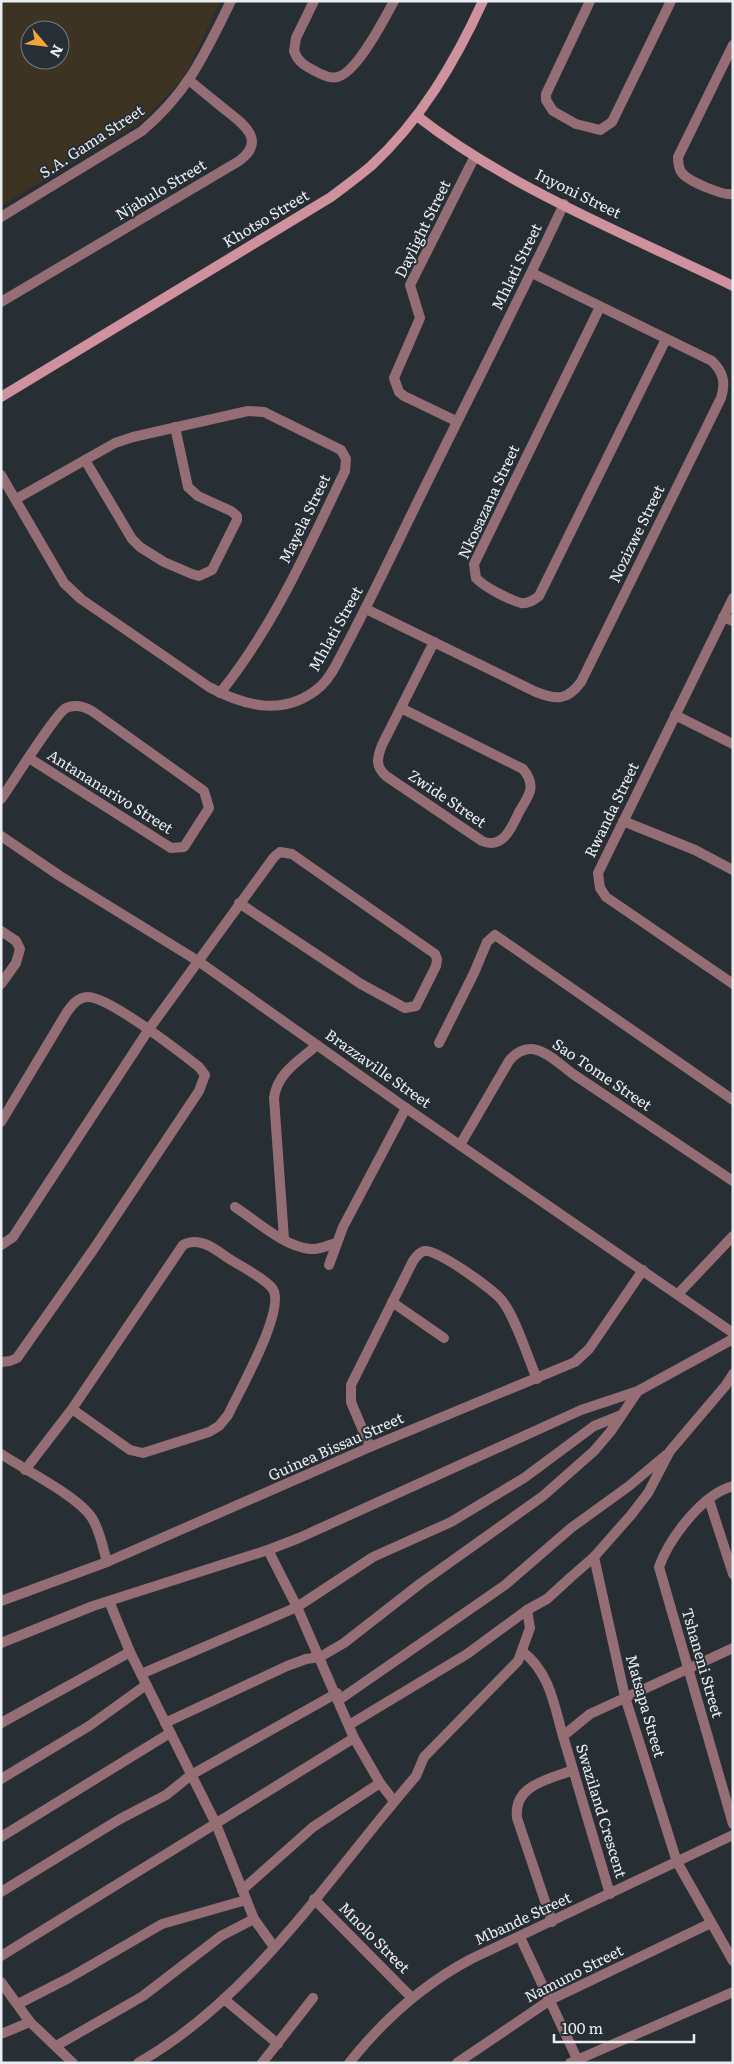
<svg xmlns="http://www.w3.org/2000/svg" width="734" height="2064" font-family="Literata,serif">
  <style>
    .education { fill: #3d3323; fill-rule: evenodd }
    .lines { fill: none; stroke-linecap: round; stroke-linejoin: round }
    .street { stroke: #956d75; stroke-width: 10 }
    .secondary { stroke: #d0919e; stroke-width: 10 }
    .labels { text-anchor: middle; stroke-width: 4; stroke-linejoin: round; paint-order: stroke }
    .street-label { font-size: 15px; fill: #e9eef2; stroke: #272e34 }
  </style>
  <rect width="100%" height="100%" fill="#272e34"/>
  <path class="education" d="M 1,1 L 221,1 L 184,77 L 144,120 L 1,206 ZM 30,30 L 60,30 L 60,60 L 30,60 Z"/>
  <g class="lines">
    <g class="street">
      <path d="M 314,1 L 296,38 L 294,51 C 298,62 305,66 315,71 C 322,75 330,79 337,77 C 356,74 385,18 394,1"/>
      <path d="M 590,1 L 546,94 L 546,100 L 553,111 L 576,124 L 600,130 L 612,122 L 671,1"/>
      <path d="M 733,45 L 678,157 C 678,162 678,168 682,173 C 688,181 723,196 733,194"/>
      <path d="M 1,217 L 142,131 C 189,91 204,55 231,1"/>
      <path d="M 1,302 L 239,161 C 268,140 242,123 223,108 C 212,99 201,90 190,81"/>
      <path d="M 600,307 L 474,564 L 476,578 C 484,587 510,600 521,603 C 528,604 534,600 539,596 L 666,339"/>
      <path d="M 456,421 L 404,396 L 399,392 L 394,378 L 420,318 L 410,285 L 474,158"/>
      <path d="M 85,460 L 132,539 L 140,547 L 164,562 L 192,574 L 199,576 L 212,570 L 237,520 L 237,516 L 231,511 L 198,496 L 188,487 L 175,427"/>
      <path d="M 1,475 L 64,583 L 81,599 L 209,687 C 246,707 286,717 321,686 C 333,675 339,658 347,644 C 365,610 382,575 399,540 C 453,428 511,317 564,204"/>
      <path d="M 16,499 L 115,443 L 133,437 L 248,411 L 264,412 L 341,450 L 346,459 L 345,471 C 308,548 274,626 220,693"/>
      <path d="M 733,598 L 598,873 L 600,888 L 606,897 L 733,984"/>
      <path d="M 366,609 L 536,692 C 556,700 567,701 581,682 L 721,398 C 726,382 723,372 712,361 L 532,273"/>
      <path d="M 723,617 L 733,621"/>
      <path d="M 401,708 L 523,769 C 528,775 532,783 530,791 C 528,798 523,805 519,812 C 512,827 503,850 482,841 L 386,776 C 375,766 377,758 382,745 L 434,642"/>
      <path d="M 675,715 L 733,744"/>
      <path d="M 1,799 C 11,785 56,713 66,708 C 75,704 85,707 92,711 L 204,791 L 209,808 L 184,847 L 171,848 L 29,758"/>
      <path d="M 623,821 L 695,850 L 733,870"/>
      <path d="M 1,836 L 60,876 L 198,961 L 406,1108 L 733,1333"/>
      <path d="M 1,931 L 16,941 L 20,949 L 16,963 L 1,984"/>
      <path d="M 439,1043 L 474,973 L 487,942 L 495,935 L 733,1100"/>
      <path d="M 1,1122 L 67,1012 C 72,1005 78,997 88,997 C 109,997 180,1052 199,1067 L 205,1075 L 199,1091 L 93,1250 L 17,1358 L 10,1361 L 1,1362"/>
      <path d="M 460,1145 L 509,1061 C 531,1034 553,1059 573,1074 L 733,1181"/>
      <path d="M 235,1207 C 257,1221 283,1246 310,1249 C 319,1250 328,1245 336,1243"/>
      <path d="M 284,1239 L 274,1098 C 277,1073 299,1061 317,1045"/>
      <path d="M 1,1245 L 13,1237 L 149,1029 L 274,857 L 280,852 L 292,854 L 435,954 L 437,959 L 436,966 L 416,1006 L 405,1008 L 361,984 L 239,903"/>
      <path d="M 329,1265 L 343,1227 L 406,1108"/>
      <path d="M 678,1294 L 733,1236"/>
      <path d="M 392,1302 L 444,1338"/>
      <path d="M 370,1447 L 351,1402 L 351,1385 L 413,1261 C 416,1257 418,1253 424,1251 C 436,1248 496,1291 503,1302 C 516,1319 528,1358 537,1379"/>
      <path d="M 1,1454 C 25,1470 78,1496 92,1518 C 100,1531 103,1548 107,1562"/>
      <path d="M 25,1470 L 72,1409 L 183,1245 C 199,1236 215,1249 228,1258 C 240,1266 263,1277 272,1288 C 288,1307 238,1393 228,1415 L 219,1426 L 209,1432 L 143,1453 L 130,1450 L 72,1409"/>
      <path d="M 733,1486 C 702,1494 669,1539 659,1567 L 733,1824"/>
      <path d="M 709,1500 L 733,1574"/>
      <path d="M 268,1550 L 297,1607 L 354,1738 L 380,1783 L 394,1801"/>
      <path d="M 594,1557 L 625,1697 L 677,1862 L 733,1961"/>
      <path d="M 1,1601 L 107,1562 L 370,1447 L 575,1362 L 589,1349 L 643,1270"/>
      <path d="M 109,1601 L 130,1652 L 216,1824 L 254,1919 L 274,1947"/>
      <path d="M 1,1643 L 93,1606 L 268,1550 L 299,1538 L 581,1410 L 638,1391 L 733,1339"/>
      <path d="M 523,1652 C 550,1673 554,1705 563,1736"/>
      <path d="M 141,1674 L 297,1607 L 373,1557 L 451,1522 L 524,1478 L 594,1426 L 619,1416"/>
      <path d="M 339,1700 L 505,1585 L 571,1528 L 629,1486 L 666,1455"/>
      <path d="M 1,1723 L 130,1652"/>
      <path d="M 165,1723 L 287,1666 L 306,1659 L 320,1657 L 344,1643 L 421,1583 L 543,1496 L 594,1451 L 611,1431 L 638,1391"/>
      <path d="M 349,1725 L 467,1654 L 527,1610 L 547,1599 L 571,1577 L 594,1557 L 631,1515 L 648,1493 L 670,1451 L 726,1385 L 733,1374"/>
      <path d="M 1,1779 L 89,1726 L 146,1685"/>
      <path d="M 1,1837 L 170,1733"/>
      <path d="M 242,1890 L 313,1827 L 380,1783"/>
      <path d="M 1,1892 L 120,1819 L 166,1795 L 191,1775 L 337,1693"/>
      <path d="M 610,1894 L 563,1736 L 590,1714 L 733,1648"/>
      <path d="M 314,1899 L 412,1998"/>
      <path d="M 552,1922 L 517,1818 C 513,1785 548,1780 573,1770"/>
      <path d="M 520,1937 L 579,2063"/>
      <path d="M 1,1956 L 354,1738"/>
      <path d="M 1,1982 L 30,2022 L 73,2063"/>
      <path d="M 224,1999 L 278,2044"/>
      <path d="M 18,2004 L 69,1978 L 162,1924 L 246,1900"/>
      <path d="M 1,2034 L 30,2022"/>
      <path d="M 56,2046 L 143,1996 L 221,1936 L 254,1919"/>
      <path d="M 138,2063 C 253,1998 331,1874 416,1776 L 424,1757 L 518,1661 L 530,1628 L 527,1610"/>
      <path d="M 262,2063 L 313,1998"/>
      <path d="M 349,2063 C 384,2019 422,1985 471,1959 L 733,1835"/>
      <path d="M 457,2063 L 550,2000 L 711,1923"/>
      <path d="M 570,2063 L 733,1992"/>
    </g>
    <g class="secondary">
      <path d="M 417,116 C 509,188 628,235 733,286"/>
      <path d="M 1,397 L 331,197 C 344,187 358,177 371,166 C 421,120 455,62 483,1"/>
    </g>
  </g>
  <g class="labels">
    <g class="street-label">
      <text transform="translate(92 142) rotate(-33)" y="5">S.A. Gama Street</text>
      <text transform="translate(161 190) rotate(-31)" y="5">Njabulo Street</text>
      <text transform="translate(578 194) rotate(26)" y="5">Inyoni Street</text>
      <text transform="translate(266 219) rotate(-31)" y="5">Khotso Street</text>
      <text transform="translate(423 229) rotate(-64)" y="5">Daylight Street</text>
      <text transform="translate(517 267) rotate(-64)" y="5">Mhlati Street</text>
      <text transform="translate(489 502) rotate(-65)" y="5">Nkosazana Street</text>
      <text transform="translate(305 519) rotate(-64)" y="5">Mayela Street</text>
      <text transform="translate(637 534) rotate(-64)" y="5">Nozizwe Street</text>
      <text transform="translate(336 629) rotate(-61)" y="5">Mhlati Street</text>
      <text transform="translate(110 792) rotate(32)" y="5">Antananarivo Street</text>
      <text transform="translate(447 799) rotate(34)" y="5">Zwide Street</text>
      <text transform="translate(612 810) rotate(-64)" y="5">Rwanda Street</text>
      <text transform="translate(378 1069) rotate(35)" y="5">Brazzaville Street</text>
      <text transform="translate(602 1075) rotate(34)" y="5">Sao Tome Street</text>
      <text transform="translate(336 1447) rotate(-24)" y="5">Guinea Bissau Street</text>
      <text transform="translate(702 1663) rotate(74)" y="5">Tshaneni Street</text>
      <text transform="translate(645 1706) rotate(74)" y="5">Matsapa Street</text>
      <text transform="translate(601 1811) rotate(73)" y="5">Swaziland Crescent</text>
      <text transform="translate(523 1919) rotate(-25)" y="5">Mbande Street</text>
      <text transform="translate(374 1938) rotate(45)" y="5">Mnolo Street</text>
      <text transform="translate(574 1974) rotate(-27)" y="5">Namuno Street</text>
    </g>
  </g>
  <rect width="734" height="2064" fill="none" stroke="#e9eef2" stroke-width="5"/>
  <g transform="translate(45 45) rotate(118)"><circle r="24" fill="#272e34" stroke="#757b80"/>
  <path d="M0-4L9 19L0 12L-9 19Z" fill="#f0a63e"/>
  <text y="-8" font-size="14" font-weight="bold" text-anchor="middle" fill="#e9eef2">N</text>
  </g>
  <path d="M554 2034v8h140v-8" fill="none" stroke="#e9eef2" stroke-width="2.5"/>
  <text x="562" y="2034" font-size="15" fill="#e9eef2" stroke="#272e34" stroke-width="4" paint-order="stroke">100 m</text>
</svg>
